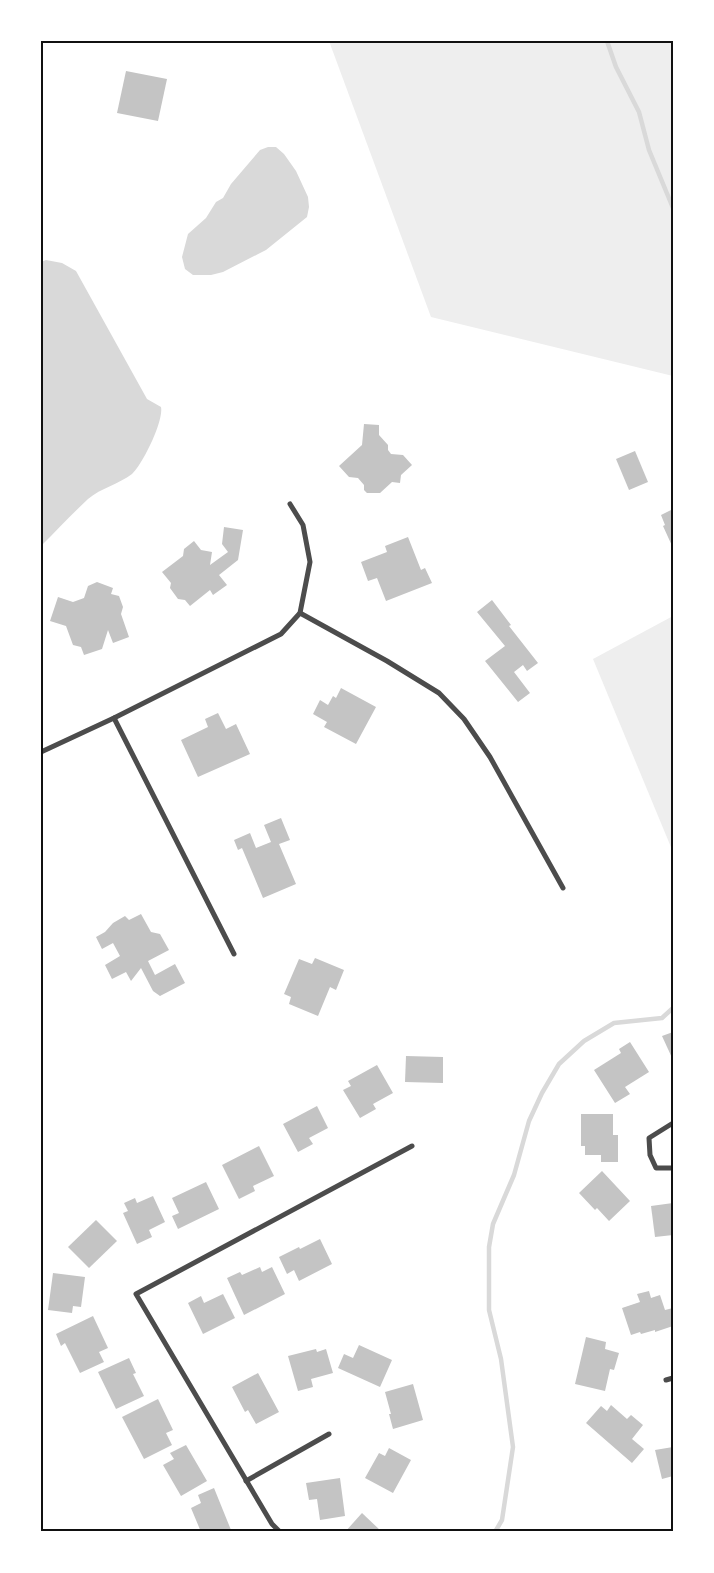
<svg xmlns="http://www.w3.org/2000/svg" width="714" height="1573" font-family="Roboto,sans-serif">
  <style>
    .green { fill: #eee }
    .water { fill: #d9d9d9 }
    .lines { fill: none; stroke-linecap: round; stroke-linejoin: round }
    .stream { stroke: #d9d9d9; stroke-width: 4.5 }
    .building { fill: #c4c4c4 }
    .minor { stroke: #4c4c4c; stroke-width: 5 }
    .neatline { fill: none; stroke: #111; stroke-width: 2 }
  </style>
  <rect width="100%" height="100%" fill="#fff"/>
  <g class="green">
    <path d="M 329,41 L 673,41 L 673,376 L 431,317 Z"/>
    <path d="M 673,616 L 673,852 L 593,659 Z"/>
  </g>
  <g class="water">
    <path d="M 268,147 L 276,147 L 284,154 L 296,171 L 308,197 L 309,207 L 307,217 L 266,250 L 223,272 L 211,275 L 193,275 L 185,269 L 182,257 L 188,234 L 206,218 L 216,202 L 223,198 L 231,184 L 260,150 Z"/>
    <path d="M 46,260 L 62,263 L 76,271 L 147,399 L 161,407 C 164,421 142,465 132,474 C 119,484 101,488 88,499 C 72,514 57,530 41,546 L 41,262 Z"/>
  </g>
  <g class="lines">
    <g class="stream">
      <path d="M 607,41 L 616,67 L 639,112 L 649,150 L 673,208"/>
      <path d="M 495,1532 L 502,1520 L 513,1447 L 501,1359 L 489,1310 L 489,1247 L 493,1224 L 514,1175 L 529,1121 L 542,1093 L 559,1064 L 584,1041 L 614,1023 L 662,1018 L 673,1008"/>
    </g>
  </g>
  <g class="building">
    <path d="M 126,71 L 167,79 L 158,121 L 117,113 Z"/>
    <path d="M 364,424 L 379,425 L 379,435 L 388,445 L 388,450 L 391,454 L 403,455 L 412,465 L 401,475 L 400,483 L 392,482 L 380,493 L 367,493 L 364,490 L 364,485 L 358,478 L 349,477 L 339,466 L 362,445 Z"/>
    <path d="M 635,451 L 648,482 L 629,490 L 616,459 Z"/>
    <path d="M 673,509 L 673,548 L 663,526 L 665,525 L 661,515 Z"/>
    <path d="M 224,527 L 243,530 L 238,560 L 219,575 L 227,585 L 213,595 L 210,590 L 190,606 L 185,600 L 178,599 L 170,588 L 171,583 L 162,572 L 183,556 L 184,549 L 194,541 L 201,550 L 212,552 L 210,565 L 228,552 L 222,544 Z"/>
    <path d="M 408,537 L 421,570 L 425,568 L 432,583 L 386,601 L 377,578 L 368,581 L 361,562 L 387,552 L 385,546 Z"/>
    <path d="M 97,582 L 113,588 L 111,594 L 119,596 L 123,607 L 121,614 L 129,637 L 113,643 L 108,630 L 102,649 L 84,655 L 81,647 L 73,645 L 66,626 L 50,621 L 58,597 L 73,602 L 84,598 L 88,586 Z"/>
    <path d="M 492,600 L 511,625 L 509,626 L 538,663 L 527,671 L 523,665 L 514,672 L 530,693 L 518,702 L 485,661 L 505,646 L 477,612 Z"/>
    <path d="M 341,688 L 376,707 L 356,744 L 324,727 L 327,722 L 313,714 L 320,700 L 328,705 L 333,696 L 336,698 Z"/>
    <path d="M 218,713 L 226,729 L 236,724 L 250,754 L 198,777 L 181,740 L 208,727 L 205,719 Z"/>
    <path d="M 281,818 L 290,840 L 279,844 L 296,884 L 263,898 L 242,848 L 238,850 L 234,840 L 250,833 L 256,848 L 271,842 L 264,825 Z"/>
    <path d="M 141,914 L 151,932 L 160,934 L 169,950 L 148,961 L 155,975 L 175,964 L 185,983 L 160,996 L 153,991 L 141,968 L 131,981 L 126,972 L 112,979 L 105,965 L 120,956 L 113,943 L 102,949 L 96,937 L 105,932 L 113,923 L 125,916 L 129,920 Z"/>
    <path d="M 315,958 L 344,970 L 336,990 L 330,987 L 318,1016 L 289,1004 L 291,997 L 284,994 L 299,959 L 312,964 Z"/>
    <path d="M 673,1032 L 673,1060 L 662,1036 Z"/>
    <path d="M 630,1042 L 649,1072 L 625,1087 L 630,1094 L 615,1103 L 594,1070 L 621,1053 L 619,1049 Z"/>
    <path d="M 406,1056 L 443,1057 L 443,1083 L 405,1082 Z"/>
    <path d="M 377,1065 L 393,1093 L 373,1104 L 376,1109 L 360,1118 L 343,1090 L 351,1086 L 348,1081 Z"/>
    <path d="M 317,1106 L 328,1128 L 309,1138 L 313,1144 L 298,1152 L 283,1124 Z"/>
    <path d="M 581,1114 L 613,1114 L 613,1135 L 618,1135 L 618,1162 L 601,1162 L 601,1155 L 585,1155 L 585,1146 L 581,1146 Z"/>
    <path d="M 259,1146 L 274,1176 L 253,1186 L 255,1191 L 239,1199 L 222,1165 Z"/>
    <path d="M 602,1171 L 630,1201 L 609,1221 L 597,1208 L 595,1210 L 579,1193 Z"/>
    <path d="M 206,1182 L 219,1209 L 178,1229 L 172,1216 L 179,1213 L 172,1198 Z"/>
    <path d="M 153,1196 L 165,1222 L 149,1230 L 152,1237 L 137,1244 L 123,1213 L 128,1211 L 124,1203 L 135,1198 L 137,1203 Z"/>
    <path d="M 673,1203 L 673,1235 L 655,1237 L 651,1206 Z"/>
    <path d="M 96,1220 L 117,1241 L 89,1268 L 68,1247 Z"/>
    <path d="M 320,1239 L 332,1264 L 299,1281 L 294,1270 L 287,1274 L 279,1257 L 299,1247 L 300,1249 Z"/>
    <path d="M 260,1267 L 262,1272 L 272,1267 L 285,1294 L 244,1315 L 227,1278 L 240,1272 L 242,1275 Z"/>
    <path d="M 53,1273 L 85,1277 L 81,1307 L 73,1306 L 72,1313 L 48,1310 Z"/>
    <path d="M 649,1291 L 651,1298 L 660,1295 L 665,1310 L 673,1308 L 673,1326 L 655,1332 L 655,1330 L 641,1334 L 640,1332 L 631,1335 L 622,1308 L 640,1302 L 637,1294 Z"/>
    <path d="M 223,1294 L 235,1318 L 203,1334 L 188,1303 L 201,1296 L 204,1303 Z"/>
    <path d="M 93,1316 L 108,1348 L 99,1352 L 104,1362 L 80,1373 L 65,1343 L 61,1346 L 56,1334 Z"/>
    <path d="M 586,1337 L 606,1342 L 605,1349 L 619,1353 L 614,1370 L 610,1369 L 605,1391 L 575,1384 Z"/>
    <path d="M 359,1345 L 392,1360 L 380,1387 L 338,1368 L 344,1354 L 353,1358 Z"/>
    <path d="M 316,1349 L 317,1352 L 326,1349 L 333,1373 L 311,1379 L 313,1387 L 298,1391 L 288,1356 Z"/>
    <path d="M 129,1358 L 136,1373 L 133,1374 L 144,1396 L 116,1409 L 98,1372 Z"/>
    <path d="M 258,1373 L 279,1412 L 256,1424 L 248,1410 L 245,1412 L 232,1387 Z"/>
    <path d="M 413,1384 L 423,1420 L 393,1429 L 389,1414 L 391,1414 L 385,1392 Z"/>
    <path d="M 158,1399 L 173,1430 L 166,1433 L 172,1445 L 144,1459 L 122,1417 Z"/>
    <path d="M 611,1405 L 627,1419 L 631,1415 L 643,1425 L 632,1439 L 644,1449 L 632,1463 L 586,1423 L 601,1406 L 607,1411 Z"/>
    <path d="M 186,1445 L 207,1481 L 181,1496 L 163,1465 L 174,1459 L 170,1453 Z"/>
    <path d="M 673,1447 L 673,1476 L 662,1479 L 655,1450 Z"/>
    <path d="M 389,1448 L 411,1460 L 393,1493 L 365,1478 L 379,1453 L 385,1456 Z"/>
    <path d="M 340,1478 L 345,1516 L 320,1520 L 317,1499 L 309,1500 L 306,1483 Z"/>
    <path d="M 214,1488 L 231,1530 L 228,1532 L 201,1532 L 191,1508 L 201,1503 L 198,1495 Z"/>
    <path d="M 362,1513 L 382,1532 L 345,1532 Z"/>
  </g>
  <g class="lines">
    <g class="minor">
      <path d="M 300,613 L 387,661 L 439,693 L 464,719 L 490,757 L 563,888"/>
      <path d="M 114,718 L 234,954"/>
      <path d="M 41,752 L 114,718 L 281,634 L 300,613 L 310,562 L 303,525 L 290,504"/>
      <path d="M 673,1123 L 649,1138 L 650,1155 L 656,1168 L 673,1168"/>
      <path d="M 666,1380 L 673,1378"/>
      <path d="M 246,1481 L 329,1434"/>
      <path d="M 280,1532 L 272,1524 L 136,1294 L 412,1146"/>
    </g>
  </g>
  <rect width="714" height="1573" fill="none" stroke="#ffffff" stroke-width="85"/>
  <rect x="42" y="42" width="630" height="1488" class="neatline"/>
</svg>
